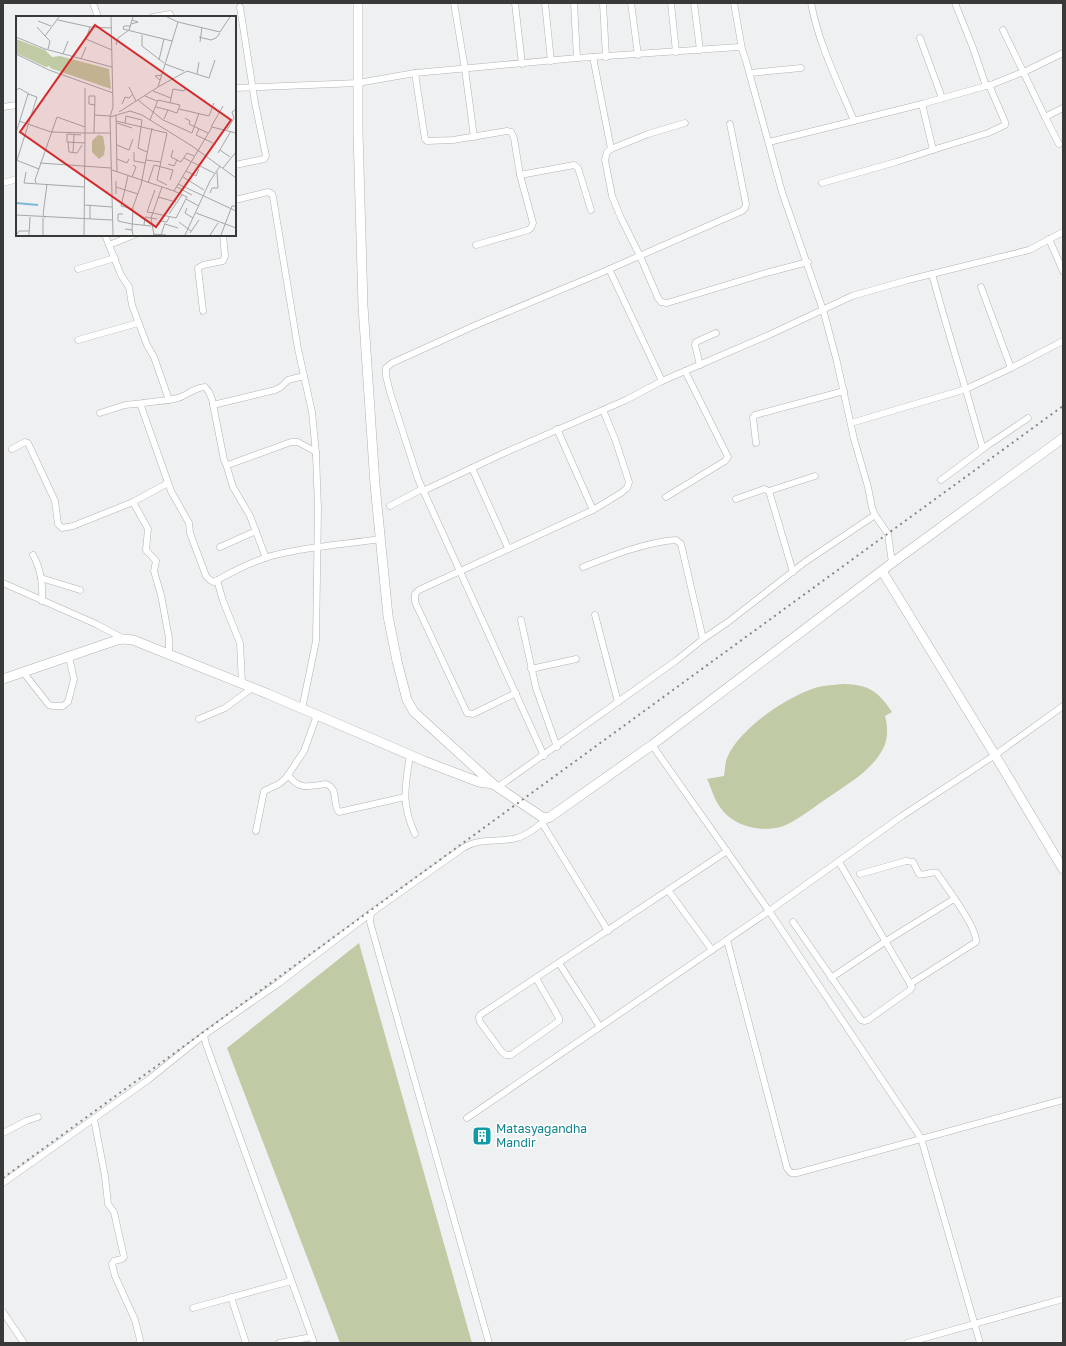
<svg xmlns="http://www.w3.org/2000/svg" width="1066" height="1346" font-family="'Golos Text',sans-serif">
  <style>
    .green { fill: #c0caa4 }
    .lines { fill: none; stroke-linecap: round; stroke-linejoin: round }
    .street-casing { stroke: #b1b3b4; stroke-width: 7 }
    .secondary-casing { stroke: #b1b3b4; stroke-width: 10 }
    .street { stroke: #fff; stroke-width: 6 }
    .secondary { stroke: #fff; stroke-width: 9 }
    .rail { stroke: #858687; stroke-width: 2; stroke-dasharray: 2 4; stroke-linecap: butt }
    .labels { text-anchor: middle; stroke-width: 3; stroke-linejoin: round; paint-order: stroke }
    .culture-label { font-size: 12px; fill: #0d838f; stroke: #fff; text-anchor: start }
    .inset-river { fill: none; stroke: #7ab9d7; stroke-width: 2 }
    .inset-road { fill: none; stroke: #a6a7a8; stroke-width: 1 }
    .view { fill: #d62828; fill-opacity: 0.15; stroke: #d62828; stroke-width: 2 }
    .inset-edge { fill: none; stroke: #39393a; stroke-width: 2 }
  </style>
  <rect width="100%" height="100%" fill="#eff0f1"/>
  <g class="green">
    <path d="M 843,684 C 869,685 877,690 892,712 L 885,716 C 888,726 888,740 883,749 C 871,771 849,783 829,797 C 815,806 802,817 788,824 C 765,835 731,827 718,804 C 713,796 711,787 707,779 L 724,776 C 725,770 725,763 727,758 C 739,729 784,699 812,689 C 822,685 833,685 843,684 Z"/>
    <path d="M 359,943 L 472,1343 L 340,1343 L 227,1048 Z"/>
  </g>
  <g class="lines">
    <g class="street-casing">
      <g id="street">
        <path d="M 93,3 L 98,17"/>
        <path d="M 454,3 L 465,69 L 474,137"/>
        <path d="M 515,3 L 522,64"/>
        <path d="M 545,3 L 551,61"/>
        <path d="M 574,3 L 577,58"/>
        <path d="M 603,3 L 606,57"/>
        <path d="M 631,3 L 638,55"/>
        <path d="M 671,3 L 676,52"/>
        <path d="M 694,3 L 700,50"/>
        <path d="M 734,3 L 742,49"/>
        <path d="M 811,3 C 819,45 838,82 854,121"/>
        <path d="M 955,3 L 973,48 L 986,86"/>
        <path d="M 153,17 L 170,14"/>
        <path d="M 1003,30 L 1045,117 L 1063,108"/>
        <path d="M 920,38 L 942,98"/>
        <path d="M 593,57 L 611,149"/>
        <path d="M 415,73 L 425,139 L 427,141 L 453,140 L 507,131 L 511,132 L 514,138 L 520,175 L 533,223 L 531,228 L 528,230 L 476,245"/>
        <path d="M 750,73 L 801,68"/>
        <path d="M 235,88 L 358,83 L 415,73 L 577,58 L 739,47 L 742,49 L 746,61 L 782,192 L 824,313 L 837,362 L 854,439 L 868,487 L 872,508 L 875,515 L 888,534 L 892,563"/>
        <path d="M 922,104 L 933,150"/>
        <path d="M 3,107 L 17,105"/>
        <path d="M 1045,117 L 1059,144"/>
        <path d="M 685,123 L 648,134 L 611,149 L 607,152 L 605,160 L 612,196 L 621,218 L 640,256 L 658,298 L 661,302 L 667,303 L 766,273 L 808,262"/>
        <path d="M 769,142 L 922,104 L 993,84 L 1028,70 L 1063,53"/>
        <path d="M 235,165 L 264,159 L 266,156 L 255,103 L 240,7"/>
        <path d="M 520,175 L 574,165 L 578,168 L 591,210"/>
        <path d="M 3,183 L 17,179"/>
        <path d="M 822,183 L 896,162 L 939,148 L 988,133 L 1005,125 L 1005,122 L 989,85"/>
        <path d="M 235,200 L 268,192 L 272,194 L 273,197 L 298,349 L 312,412 L 316,454 L 318,509 L 316,641 L 302,709"/>
        <path d="M 105,235 L 121,275 L 129,287 L 132,305 L 147,345 L 154,357 L 169,400"/>
        <path d="M 1049,239 L 1063,271"/>
        <path d="M 109,245 L 134,235"/>
        <path d="M 78,269 L 115,258"/>
        <path d="M 609,269 L 662,381"/>
        <path d="M 932,274 C 942,311 953,347 964,384 C 971,406 976,427 983,449"/>
        <path d="M 981,287 L 1011,368"/>
        <path d="M 203,311 L 198,268 L 203,265 L 223,261 L 225,256 L 223,235"/>
        <path d="M 78,340 L 138,323"/>
        <path d="M 700,365 L 695,345 L 696,342 L 716,333"/>
        <path d="M 213,405 L 275,390 L 281,387 L 288,380 L 304,376"/>
        <path d="M 100,413 L 125,405 L 144,403"/>
        <path d="M 851,423 L 966,389 L 1011,368 L 1063,341"/>
        <path d="M 557,429 L 593,510"/>
        <path d="M 756,443 L 753,418 L 755,415 L 844,391"/>
        <path d="M 12,449 L 25,442 L 28,443 L 55,501 L 58,524 L 62,528 L 73,526 L 133,502 L 168,483"/>
        <path d="M 316,452 L 298,442 L 291,442 L 228,465 L 226,464 L 224,460 L 212,399 L 209,392 L 205,387 C 196,387 187,395 178,398 C 167,401 156,401 144,403 L 141,406 L 171,491 L 189,523 L 190,533 L 206,576 L 210,580 L 214,582 C 235,570 256,559 279,554 C 312,546 347,544 380,539"/>
        <path d="M 226,464 L 233,487 L 250,516 L 266,558"/>
        <path d="M 472,468 L 508,548"/>
        <path d="M 941,480 L 988,445 L 1028,418"/>
        <path d="M 423,491 L 504,453 L 626,400 L 662,381 L 771,334 L 852,296 L 908,280 L 1029,250 L 1063,232"/>
        <path d="M 769,491 L 815,476"/>
        <path d="M 666,497 L 725,461 L 728,457 L 685,371"/>
        <path d="M 736,499 L 764,489 L 769,491 L 793,572"/>
        <path d="M 133,502 L 148,529 L 146,550 L 156,561 L 154,571 L 161,595 L 169,638 L 169,655"/>
        <path d="M 390,506 L 422,489"/>
        <path d="M 220,547 L 256,531"/>
        <path d="M 33,555 C 41,569 43,585 42,601"/>
        <path d="M 583,567 C 611,556 646,542 676,540 L 681,544 L 703,639"/>
        <path d="M 41,578 L 80,590"/>
        <path d="M 217,580 L 223,601 L 240,643 L 242,684"/>
        <path d="M 3,583 L 96,624 L 124,639"/>
        <path d="M 595,615 L 618,702"/>
        <path d="M 521,620 L 536,688 L 557,747"/>
        <path d="M 531,669 L 576,659"/>
        <path d="M 23,672 L 49,705 L 53,706 L 63,706 L 68,702 L 74,679 L 69,657"/>
        <path d="M 516,693 L 473,714 L 467,713 L 415,602 L 415,594 L 419,590 L 593,510 L 621,493 L 627,488 L 629,482 L 615,439 L 603,410"/>
        <path d="M 199,719 L 225,708 L 252,688"/>
        <path d="M 410,755 C 405,787 401,804 415,834"/>
        <path d="M 544,756 L 418,479 L 390,392 L 386,376 L 386,368 L 392,363 L 476,325 L 596,275 L 742,211 L 745,208 L 746,204 L 730,124"/>
        <path d="M 288,775 C 300,791 309,786 326,784 C 339,788 332,805 339,812 L 405,797"/>
        <path d="M 498,787 L 677,660 L 703,639 L 728,622 L 805,562 L 875,515"/>
        <path d="M 542,823 L 608,931"/>
        <path d="M 256,831 L 264,791 L 279,784 L 286,778 L 304,751 L 317,715"/>
        <path d="M 860,874 L 906,861 L 913,862 L 919,874 C 926,876 931,871 937,873 C 947,888 977,927 976,942 L 910,984"/>
        <path d="M 668,890 L 712,950"/>
        <path d="M 371,913 L 370,922 L 489,1343"/>
        <path d="M 793,922 L 861,1020 L 864,1021 L 868,1020 L 910,990 L 912,987 L 839,862"/>
        <path d="M 727,940 L 787,1168 L 791,1173 L 797,1173 L 1063,1100"/>
        <path d="M 559,963 L 600,1027"/>
        <path d="M 536,978 L 559,1018 L 559,1021 L 511,1055 L 506,1055 L 502,1052 L 480,1022 L 479,1017 L 480,1015 L 727,851"/>
        <path d="M 831,978 L 886,941 L 954,899"/>
        <path d="M 204,1035 L 206,1044 L 314,1343"/>
        <path d="M 467,1118 L 769,911 L 652,745"/>
        <path d="M 94,1119 L 105,1176 L 108,1204 L 114,1212 L 124,1257 L 122,1259 L 114,1261 L 112,1264 L 115,1276 L 135,1320 L 140,1340 L 139,1343"/>
        <path d="M 3,1133 L 26,1121 L 38,1117"/>
        <path d="M 3,1183 L 148,1080 L 204,1035 L 279,983 L 371,913 L 463,848 C 479,838 495,842 512,839 C 526,837 537,827 548,818"/>
        <path d="M 231,1297 L 246,1343"/>
        <path d="M 193,1308 L 291,1281"/>
        <path d="M 3,1312 L 24,1343"/>
        <path d="M 279,1343 L 312,1337"/>
        <path d="M 907,1343 L 1063,1299"/>
        <path d="M 980,1343 L 921,1138 L 769,911 L 902,816 L 995,755 L 1063,706"/>
      </g>
    </g>
    <g class="secondary-casing">
      <g id="secondary">
        <path d="M 358,3 L 358,133 L 363,306 L 375,485 L 388,616 L 397,661 L 407,700 L 414,712 L 493,784 L 542,817 L 548,818 L 550,817 L 652,745 L 892,563 L 1063,438"/>
        <path d="M 882,571 L 995,755 L 1063,869"/>
        <path d="M 3,679 L 117,640 L 124,639 L 133,640 L 268,694 L 424,761 L 479,782 L 493,784"/>
      </g>
    </g>
    <use href="#street" class="street"/>
    <use href="#secondary" class="secondary"/>
    <path class="rail" d="M 3,1178 L 1063,406"/>
  </g>
  <defs>
    <g id="building-square" transform="scale(1)"><rect x="-9" y="-9" width="18" height="18" rx="4" fill="#0f9aa8" stroke="#fff"/><path d="M-4-6H4V6H1V3H-1V6H-4ZM-2.5-4.3h1.7v1.8h-1.7ZM.8-4.3h1.7v1.8H.8ZM-2.5-1h1.7V.8h-1.7ZM.8-1h1.7V.8H.8Z" fill="#fff"/></g>
  </defs>
  <g fill-rule="evenodd">
    <use href="#building-square" x="482" y="1136"/>
  </g>
  <g class="labels">
    <g class="culture-label">
      <text x="496" y="1133">Matasyagandha<tspan x="496" dy="14">Mandir</tspan></text>
    </g>
  </g>
  <g transform="translate(16 16)">
    <rect width="220" height="220" fill="#eff0f1"/>
    <path d="M 0,23 L 29,34 L 36,41 L 44,40 L 93,53 L 95,73 L 34,52 L 34,50 L 30,51 L 0,37 ZM 82,119 L 87,120 L 89,132 L 88,139 L 83,143 L 76,136 L 76,125 Z" fill="#c0caa4"/>
    <path class="inset-river" d="M 0,187 L 22,189"/>
    <path class="inset-road" d="M 151,1 L 162,6M 42,4 L 74,11 L 96,12M 22,5 L 35,10M 115,8 L 122,6 L 116,4M 115,10 L 108,10 L 107,13 L 156,25M 21,11 L 29,20M 74,11 L 70,23 L 96,34M 126,19 L 126,30 L 148,47M 0,21 L 29,33 L 96,51M 183,21 L 195,24 L 200,22 L 204,17M 184,26 L 186,11M 100,29 L 102,22 L 113,14 L 117,1M 32,33 L 34,25 L 29,20 L 43,1M 0,38 L 33,54 L 97,77M 47,38 L 52,25M 65,43 L 70,31M 143,44 L 148,23M 149,48 L 168,55M 181,58 L 183,46M 144,64 L 139,60 L 146,59M 113,71 L 120,85M 142,71 L 171,55 L 193,62 L 199,44M 69,72 L 69,117 L 94,117M 0,75 L 3,72 L 13,78M 137,75 L 155,82M 129,80 L 141,85M 122,84 L 147,104 L 176,117 L 183,97M 154,87 L 157,73 L 168,75 L 169,73M 106,88 L 109,81 L 113,82 L 117,78M 140,91 L 152,94M 163,93 L 193,100 L 198,87M 103,96 L 142,71 L 162,6 L 204,16 L 214,1M 78,99 L 94,100M 100,99 L 101,156M 94,101 L 97,91 L 95,1M 169,102 L 174,105 L 173,108 L 192,117M 134,104 L 142,84 L 164,89 L 161,97 L 152,94 L 148,103M 3,105 L 35,116 L 69,117 L 68,219M 100,105 L 151,117 L 141,164 L 151,169M 101,107 L 116,112M 109,107 L 110,100 L 126,104 L 122,132 L 131,136M 195,111 L 207,90M 183,113 L 180,119 L 197,127M 211,114 L 218,102 L 216,96 L 220,93M 0,117 L 12,78 L 21,81 L 1,144M 78,117 L 79,80 L 73,80 L 73,88 L 79,89M 65,119 L 51,118 L 51,126 L 69,127M 52,126 L 53,136 L 61,137 L 66,129M 101,129 L 113,134 L 117,123M 157,134 L 155,141 L 165,146 L 171,137 L 178,140M 204,134 L 214,141M 57,136 L 58,119M 118,136 L 118,145 L 129,147M 202,137 L 215,115M 168,142 L 198,157M 101,143 L 111,147 L 113,143M 0,144 L 23,153M 130,144 L 145,146M 24,147 L 95,152M 152,148 L 158,150 L 161,144M 207,152 L 220,136M 96,154 L 158,175 L 196,111 L 220,117M 170,155 L 180,160 L 183,153M 10,156 L 8,167 L 69,171M 112,160 L 105,190 L 117,193M 116,161 L 120,151 L 117,149M 167,161 L 188,174M 100,165 L 100,178M 20,167 L 19,164 L 41,101 L 69,111M 132,167 L 138,149 L 157,154 L 154,164M 162,168 L 220,195M 100,171 L 122,178M 161,171 L 176,179M 194,177 L 196,172 L 202,172 L 201,156M 142,181 L 160,186M 170,183 L 183,190M 69,189 L 96,191M 171,192 L 169,197 L 177,202M 137,197 L 160,202 L 171,181 L 158,175M 137,197 L 131,196 L 139,174M 180,197 L 220,212M 107,198 L 102,198 L 102,205 L 116,208M 153,198 L 166,179M 0,199 L 96,204M 29,202 L 27,199 L 31,168M 74,203 L 74,189M 144,205 L 151,206 L 153,201M 163,206 L 175,215M 116,208 L 135,210M 149,208 L 162,212M 128,209 L 129,201 L 141,203M 109,213 L 116,214 L 117,219M 116,214 L 117,191 L 125,169 L 136,112M 174,217 L 183,204M 1,218 L 3,215 L 13,215M 137,218 L 150,219M 13,219 L 14,201M 27,219 L 27,202M 97,219 L 94,101 L 114,95 L 126,99 L 176,130 L 220,162M 138,219 L 135,202 L 146,171M 145,219 L 149,207M 169,219 L 194,165 L 204,150M 194,219 L 202,207M 205,219 L 216,190 L 220,190"/>
    <path class="view" d="M 79,9 L 215,104 L 140,211 L 4,116 Z"/>
    <rect width="220" height="220" class="inset-edge"/>
  </g>
  <rect width="1066" height="1346" fill="none" stroke="#39393a" stroke-width="8"/>
</svg>
